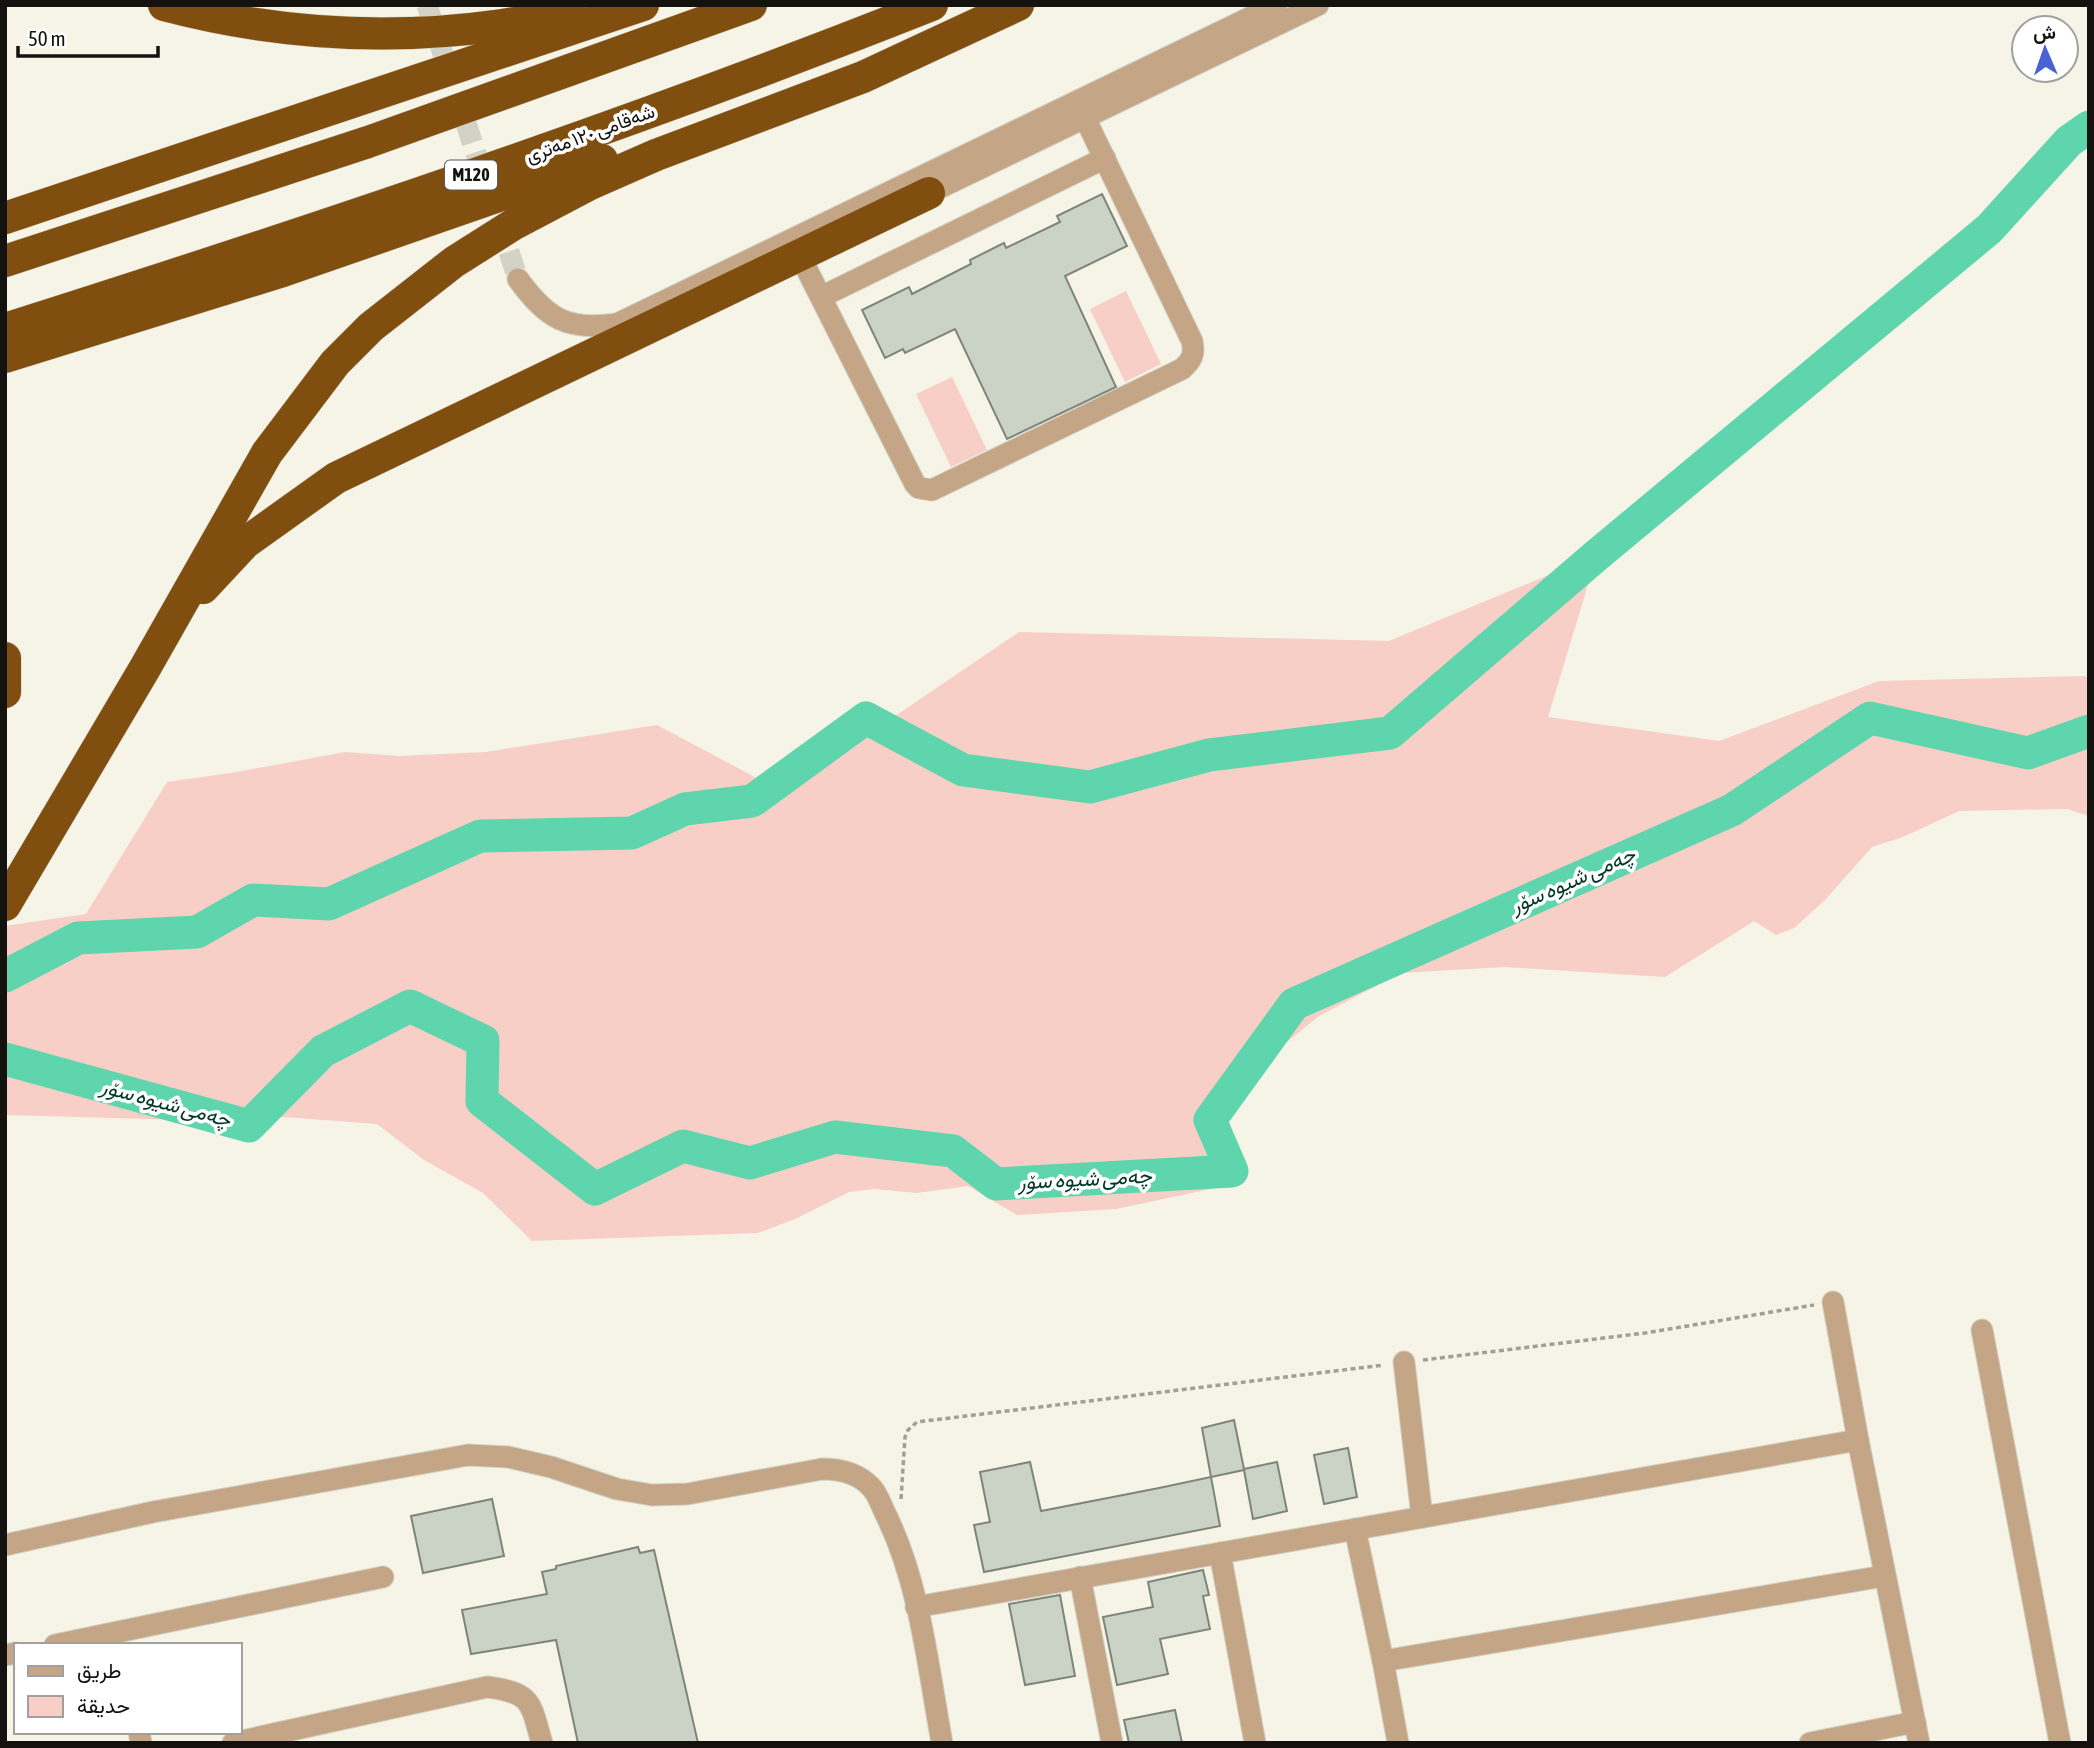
<svg xmlns="http://www.w3.org/2000/svg" width="2094" height="1748" font-family="'Asap Condensed',Vazirmatn,sans-serif">
  <style>
    .green { fill: #f8cfc6 }
    .lines { fill: none; stroke-linecap: round; stroke-linejoin: round }
    .river { stroke: #5ed5ad; stroke-width: 33 }
    .building { fill: #cbd3c7; stroke: #7e857a; stroke-width: 2 }
    .minor-tunnel { stroke: #d3d2c6; stroke-width: 21; stroke-dasharray: 21 10; stroke-linecap: butt }
    .minor-casing { stroke: #d1d0c3; stroke-width: 23 }
    .highway-casing { stroke: #d1d0c3; stroke-width: 33 }
    .path { stroke: #a1a096; stroke-width: 3.5; stroke-dasharray: 5 3.5; stroke-linecap: butt }
    .minor { stroke: #c4a687; stroke-width: 21 }
    .highway { stroke: #804f10; stroke-width: 32 }
    .labels { text-anchor: middle; stroke-width: 7; stroke-linejoin: round; paint-order: stroke }
    .shield { fill: #fff; stroke: #5a5956; stroke-width: 2 }
    .shield-label { font-size: 18px; font-weight: bold; fill: #13120e }
    .street-label { font-size: 19px; fill: #13120e; stroke: #fff }
    .water-label { font-size: 21px; font-style: italic; fill: #003727; stroke: #fff }
  </style>
  <rect width="100%" height="100%" fill="#f5f4e6"/>
  <g class="green">
    <path d="M 1126,291 L 1161,364 L 1125,382 L 1090,309 Z"/>
    <path d="M 952,377 L 987,450 L 951,467 L 916,394 Z"/>
    <path d="M 1597,555 L 1548,717 L 1719,741 L 1879,681 L 2084,676 L 2089,678 L 2089,816 L 2067,809 L 1959,811 L 1903,837 L 1872,847 L 1825,900 L 1794,928 L 1776,935 L 1754,921 L 1665,977 L 1505,967 L 1401,973 L 1319,1016 L 1229,1089 L 1215,1188 L 1116,1209 L 1017,1215 L 968,1186 L 917,1193 L 874,1189 L 849,1192 L 795,1219 L 758,1233 L 532,1241 L 483,1193 L 424,1160 L 377,1124 L 284,1117 L 186,1120 L 5,1115 L 5,926 L 86,914 L 167,782 L 237,772 L 345,752 L 399,756 L 486,752 L 657,725 L 783,792 L 1019,632 L 1389,641 Z"/>
  </g>
  <g class="lines">
    <g class="river">
      <path d="M 5,976 L 78,938 L 197,932 L 253,900 L 329,904 L 480,836 L 632,833 L 685,809 L 752,801 L 866,718 L 963,770 L 1090,787 L 1209,755 L 1390,733 L 1597,555 L 1989,229 L 2069,141 L 2089,127"/>
      <path d="M 5,1059 L 249,1126 L 323,1051 L 410,1006 L 483,1041 L 482,1101 L 595,1189 L 683,1146 L 750,1163 L 835,1137 L 953,1151 L 996,1184 L 1232,1171 L 1210,1120 L 1294,1004 L 1732,810 L 1870,718 L 2028,753 L 2089,731"/>
    </g>
  </g>
  <g class="building">
    <path d="M 1102,194 L 1127,246 L 1065,276 L 1116,387 L 1007,439 L 955,329 L 905,353 L 903,349 L 885,358 L 862,310 L 909,287 L 912,294 L 971,264 L 970,260 L 1004,243 L 1006,248 L 1060,222 L 1057,216 Z"/>
    <path d="M 1234,1420 L 1244,1469 L 1277,1462 L 1287,1511 L 1253,1519 L 1244,1470 L 1211,1477 L 1220,1526 L 984,1572 L 974,1525 L 990,1522 L 980,1472 L 1030,1462 L 1041,1511 L 1159,1488 L 1211,1477 L 1202,1428 Z"/>
    <path d="M 1348,1448 L 1357,1497 L 1324,1504 L 1314,1455 Z"/>
    <path d="M 492,1499 L 504,1556 L 423,1573 L 411,1516 Z"/>
    <path d="M 638,1547 L 640,1553 L 654,1550 L 698,1743 L 578,1743 L 556,1640 L 471,1654 L 462,1610 L 547,1594 L 542,1572 L 556,1569 L 556,1566 Z"/>
    <path d="M 1203,1570 L 1209,1595 L 1203,1596 L 1210,1629 L 1160,1639 L 1168,1674 L 1117,1685 L 1103,1617 L 1153,1607 L 1148,1582 Z"/>
    <path d="M 1060,1595 L 1075,1676 L 1025,1685 L 1009,1604 Z"/>
    <path d="M 1175,1710 L 1182,1743 L 1129,1743 L 1124,1720 Z"/>
  </g>
  <g class="lines">
    <g class="minor-tunnel">
      <path d="M 427,5 L 485,181"/>
      <path d="M 499,222 L 518,279"/>
    </g>
    <g class="minor-casing">
      <g id="minor">
        <path d="M 929,193 L 1318,5"/>
        <path d="M 800,256 L 915,484 L 919,488 L 932,490 L 1182,369 C 1192,360 1195,354 1192,341 L 1085,118"/>
        <path d="M 518,279 C 547,319 567,331 617,324 L 1276,5"/>
        <path d="M 821,297 L 1105,158"/>
        <path d="M 1833,1302 L 1858,1440 L 1919,1743"/>
        <path d="M 1982,1330 L 2060,1743"/>
        <path d="M 1404,1362 L 1422,1517"/>
        <path d="M 1355,1529 L 1383,1661 L 1398,1743"/>
        <path d="M 5,1545 L 153,1512 L 468,1455 L 508,1457 L 551,1467 L 617,1489 L 652,1495 L 687,1494 L 822,1469 C 839,1469 858,1473 871,1487 C 878,1494 881,1505 886,1515 C 920,1584 928,1667 942,1743"/>
        <path d="M 1220,1553 L 1255,1743"/>
        <path d="M 1080,1577 L 1112,1743"/>
        <path d="M 916,1607 L 1858,1440"/>
        <path d="M 55,1645 L 383,1577"/>
        <path d="M 5,1655 L 16,1653"/>
        <path d="M 1383,1661 L 1884,1576"/>
        <path d="M 139,1732 L 141,1743"/>
        <path d="M 233,1743 L 487,1687 C 533,1693 530,1702 542,1743"/>
        <path d="M 1810,1743 L 1915,1722"/>
      </g>
    </g>
    <g class="highway-casing">
      <g id="highway">
        <path d="M 164,5 C 274,34 389,41 502,25 C 524,21 548,19 570,12"/>
        <path d="M 5,218 L 643,5"/>
        <path d="M 5,261 L 368,142 L 751,5"/>
        <path d="M 5,329 C 317,230 627,126 932,5"/>
        <path d="M 5,357 L 283,271 L 602,160"/>
        <path d="M 203,588 L 245,543 L 336,478 L 929,193"/>
        <path d="M 5,658 L 5,692"/>
        <path d="M 5,905 L 145,668 L 267,453 L 335,363 L 371,327 L 454,262 L 514,224 L 590,184 L 656,155 L 863,77 L 1018,5"/>
      </g>
    </g>
    <g class="path">
      <path d="M 1423,1360 L 1645,1333 L 1814,1305"/>
      <path d="M 901,1499 L 905,1437 L 908,1430 L 917,1422 L 1384,1365"/>
    </g>
    <use href="#minor" class="minor"/>
    <use href="#highway" class="highway"/>
  </g>
  <g class="labels">
    <rect class="shield" x="445" y="160.5" width="52" height="29" rx="5"/>
    <g class="shield-label">
      <text x="471" y="181">M120</text>
    </g>
    <g class="street-label">
      <text transform="translate(590 133) rotate(-20)" y="7">شەقامی ١٢٠ مەتری</text>
    </g>
    <g class="water-label">
      <text transform="translate(1573 880) rotate(-24)" y="7">چەمی شیوە سۆر</text>
      <text transform="translate(166 1103) rotate(15)" y="7">چەمی شیوە سۆر</text>
      <text transform="translate(1085 1179) rotate(-3)" y="7">چەمی شیوە سۆر</text>
    </g>
  </g>
  <rect width="2094" height="1748" fill="none" stroke="#13120e" stroke-width="14"/>
  <rect x="14" y="1643" width="228" height="91" fill="#ffffff" stroke="#a1a09f" stroke-width="2"/>
  <rect x="28" y="1666" width="35" height="10" fill="#c4a687" stroke="#a1a09f" stroke-width="2"/>
  <text x="77" y="1678" font-size="21" fill="#13120e">طريق</text>
  <rect x="28" y="1696" width="35" height="21" fill="#f8cfc6" stroke="#a1a09f" stroke-width="2"/>
  <text x="77" y="1713" font-size="21" fill="#13120e">حديقة</text>
  <g transform="translate(2045 49) rotate(358)"><circle r="33" fill="#ffffff" stroke="#a1a09f" stroke-width="2"/>
  <path d="M0-5L12 26L0 18L-12 26Z" fill="#4862d6"/>
  <text y="-10" font-size="19" font-weight="bold" text-anchor="middle" fill="#13120e">ش</text>
  </g>
  <path d="M18 46v10h140v-10" fill="none" stroke="#13120e" stroke-width="3.5"/>
  <text x="28" y="46" font-size="21" fill="#13120e" stroke="#ffffff" stroke-width="5" paint-order="stroke">50 m</text>
</svg>
